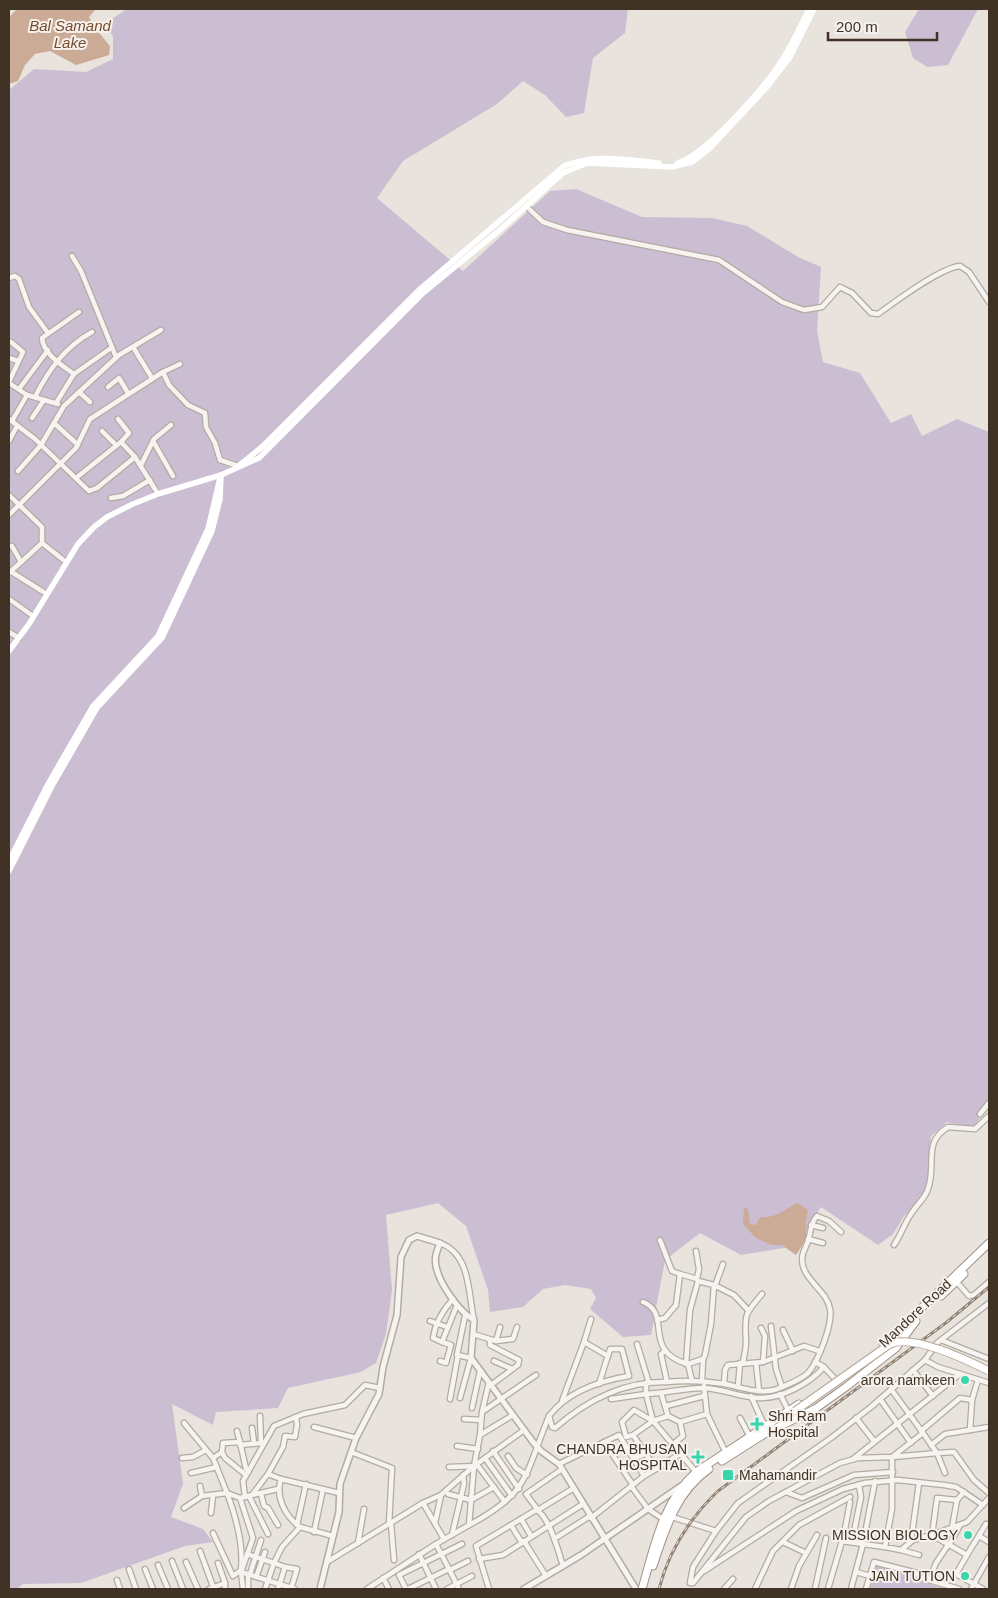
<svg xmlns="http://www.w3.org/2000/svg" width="998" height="1598" font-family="Arial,sans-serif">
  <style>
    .green { fill: #cbbed3 }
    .water { fill: #cbab96 }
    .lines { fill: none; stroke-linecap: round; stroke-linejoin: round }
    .minor-casing { stroke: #b2aba2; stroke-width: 7 }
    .tertiary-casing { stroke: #b2aba2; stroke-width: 8 }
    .trunk-casing { stroke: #a09184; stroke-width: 9 }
    .minor { stroke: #f6f3f0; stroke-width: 4.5 }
    .tertiary { stroke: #f6f3f0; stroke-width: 5 }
    .secondary { stroke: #fff; stroke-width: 5.5 }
    .trunk { stroke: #fff; stroke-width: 7 }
    .rail-casing { stroke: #938476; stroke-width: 3 }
    .rail { stroke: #f6f1ed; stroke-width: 1; stroke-dasharray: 4; stroke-linecap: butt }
    .primary-bridge-casing { stroke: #b4a89c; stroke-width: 9; stroke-linecap: butt }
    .primary-bridge { stroke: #fff; stroke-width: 7 }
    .poi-dot { fill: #39d6ad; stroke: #f6f1ed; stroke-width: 2 }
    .labels { text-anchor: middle; stroke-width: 4; stroke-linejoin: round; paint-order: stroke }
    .street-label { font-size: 14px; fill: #403326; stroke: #f6f1ed }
    .poi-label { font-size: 14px; fill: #403326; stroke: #f6f1ed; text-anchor: end }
    .water-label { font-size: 15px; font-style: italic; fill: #764d2e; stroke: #f6f1ed }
  </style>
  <rect width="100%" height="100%" fill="#e8e3dd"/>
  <g class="green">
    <path d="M 127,9 L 628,9 L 625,33 L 593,58 L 584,113 L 566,117 L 545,95 L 523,81 L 497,104 L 403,161 L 377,198 L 463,271 L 550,191 L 576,189 L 642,217 L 712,218 L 747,226 L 798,257 L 821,267 L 817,331 L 823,362 L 860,373 L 891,423 L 911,414 L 922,436 L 957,419 L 989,432 L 989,1106 L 973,1128 L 947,1122 L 931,1136 L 928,1187 L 917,1204 L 904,1216 L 893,1234 L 878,1245 L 821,1207 L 796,1246 L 741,1255 L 700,1233 L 665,1260 L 651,1335 L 623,1337 L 590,1309 L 596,1298 L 591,1289 L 565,1285 L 543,1289 L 523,1307 L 490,1312 L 488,1290 L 466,1226 L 438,1203 L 386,1215 L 392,1290 L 386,1334 L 376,1363 L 361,1372 L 288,1388 L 278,1408 L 216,1412 L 213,1425 L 172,1404 L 183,1484 L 171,1517 L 203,1529 L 213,1542 L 185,1546 L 81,1583 L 23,1584 L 17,1589 L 9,1589 L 9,90 L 34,69 L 86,72 L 113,59 L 113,36 L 104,24 Z"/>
    <path d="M 919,9 L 978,9 L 948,65 L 927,67 L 913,58 L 905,32 Z"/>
    <path d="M 876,1566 L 916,1576 L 917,1580 L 946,1589 L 870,1589 Z"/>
  </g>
  <g class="water">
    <path d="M 17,9 L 102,9 L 95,10 L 89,17 L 95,28 L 110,46 L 109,55 L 76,65 L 50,51 L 35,54 L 25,65 L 18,81 L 9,84 L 9,17 Z"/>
    <path d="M 797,1203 L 808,1210 L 806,1223 L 807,1238 L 796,1255 L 782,1245 L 771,1245 L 756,1238 L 743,1224 L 744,1208 L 748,1209 L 750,1224 L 756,1225 L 760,1217 C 775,1219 785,1209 797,1203 Z"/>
  </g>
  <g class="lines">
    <g class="minor-casing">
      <g id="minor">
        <path d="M 527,207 L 543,222 L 567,230 L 719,260 L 782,302 L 804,310 L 822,307 L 840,287 L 852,293 L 871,313 L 878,314 C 896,301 940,268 960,266 L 969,272 L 989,302"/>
        <path d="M 72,256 L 81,271 L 116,357"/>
        <path d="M 9,278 L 15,276 L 19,279 L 29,307 L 48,333"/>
        <path d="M 133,347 L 152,378"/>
        <path d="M 9,358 L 18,361"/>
        <path d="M 163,372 L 180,364"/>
        <path d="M 74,374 C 63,366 43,354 42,338 L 79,312"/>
        <path d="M 9,382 L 23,352 L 11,342"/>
        <path d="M 9,383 L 27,395"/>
        <path d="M 108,387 L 119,378 L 128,393"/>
        <path d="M 19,389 L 48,350"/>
        <path d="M 79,392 L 90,402"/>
        <path d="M 35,397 C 49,369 65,347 92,332"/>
        <path d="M 56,403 L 74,374 L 111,348"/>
        <path d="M 32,418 L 44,400"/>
        <path d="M 9,419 L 35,439 L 89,491 L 97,488 L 135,457 L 158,494"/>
        <path d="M 118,419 L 129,433 L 121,442"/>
        <path d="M 12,421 L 27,395 L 58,404"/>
        <path d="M 54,423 L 78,445"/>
        <path d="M 102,431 L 116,445"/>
        <path d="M 9,441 L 17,426"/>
        <path d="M 153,441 L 173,476"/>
        <path d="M 141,465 L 154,439 L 171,425"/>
        <path d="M 18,471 L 41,445 L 64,406 L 119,355 L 161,330"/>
        <path d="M 76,478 L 121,442 L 135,457"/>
        <path d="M 9,495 L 42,527 L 42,543"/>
        <path d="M 111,498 L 123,496 L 150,480"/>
        <path d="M 9,515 L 76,448 L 90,419 L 163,372 L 169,385 L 188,405 L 205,413 L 206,427 L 215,443 L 220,460 L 238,466"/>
        <path d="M 9,546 L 12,546 L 21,562"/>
        <path d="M 10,571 L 45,593"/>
        <path d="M 9,573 L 42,543 L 66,562"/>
        <path d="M 9,599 L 33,616"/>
        <path d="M 9,632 L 19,638"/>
        <path d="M 980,1114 L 989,1103"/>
        <path d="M 811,1225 L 823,1228"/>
        <path d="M 808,1239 L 823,1243"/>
        <path d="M 440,1243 C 471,1254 468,1293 474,1320"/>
        <path d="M 894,1245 C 901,1235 904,1224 911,1214 C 916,1205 925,1199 928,1189 C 937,1164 922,1143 948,1127 L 975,1129 L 989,1116"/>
        <path d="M 680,1274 L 697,1279 L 699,1269 L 696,1251"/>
        <path d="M 956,1281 L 969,1296 L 974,1295 L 989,1282"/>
        <path d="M 715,1286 L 723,1264"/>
        <path d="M 643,1302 C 673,1314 641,1350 687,1364"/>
        <path d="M 657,1320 L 665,1318 L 676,1305 L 680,1274 L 672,1271 L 660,1240"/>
        <path d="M 430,1321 L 447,1327"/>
        <path d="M 771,1326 L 776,1369 L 782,1387"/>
        <path d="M 761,1328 L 765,1336 L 763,1362"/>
        <path d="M 783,1330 L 793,1351"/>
        <path d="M 473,1334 L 496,1341 L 500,1327"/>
        <path d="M 490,1340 L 490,1345 L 519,1360 L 518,1365 L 491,1385"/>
        <path d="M 941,1340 L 989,1359"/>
        <path d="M 496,1341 L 513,1339 L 517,1327"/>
        <path d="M 442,1342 L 433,1338 C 435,1323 443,1310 453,1299"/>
        <path d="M 584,1342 L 591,1319"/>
        <path d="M 637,1344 L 649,1383"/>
        <path d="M 925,1360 L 938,1367 L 989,1383"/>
        <path d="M 440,1361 L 446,1363 L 451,1345 L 442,1342 L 457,1305"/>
        <path d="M 494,1361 L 512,1369"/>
        <path d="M 743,1363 C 744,1356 746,1349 746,1342 C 745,1315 743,1316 762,1294"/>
        <path d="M 756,1363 L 759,1391"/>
        <path d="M 686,1364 L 690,1310 L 698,1281 L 714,1285"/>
        <path d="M 824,1367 L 836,1380"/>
        <path d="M 913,1370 L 933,1396"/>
        <path d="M 692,1381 L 688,1364 L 703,1359 L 705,1355 L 711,1324 L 714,1285 L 734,1295 L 748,1310"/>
        <path d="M 702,1381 L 703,1359"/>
        <path d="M 489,1382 L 482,1412 L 536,1375"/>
        <path d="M 667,1382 C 687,1380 705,1381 725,1384 C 740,1387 758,1394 774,1390 C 785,1386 799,1381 808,1373 C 818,1362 833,1324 830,1309 C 827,1290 802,1280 802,1259 C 802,1253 806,1247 808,1241 C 811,1232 810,1223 817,1216 L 829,1221 L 841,1232"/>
        <path d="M 724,1384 L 725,1370 L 728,1365 L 763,1362 L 804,1346 L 819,1351"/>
        <path d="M 704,1386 L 707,1414 L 726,1453"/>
        <path d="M 738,1387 L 740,1363"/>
        <path d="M 661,1393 L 668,1416 L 680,1422 L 707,1414"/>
        <path d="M 780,1394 L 789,1412"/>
        <path d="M 751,1396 L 765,1427"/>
        <path d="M 460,1398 L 471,1358 L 457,1355 L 465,1316"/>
        <path d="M 450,1399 L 458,1355"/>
        <path d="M 611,1399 L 646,1394 L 646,1383"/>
        <path d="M 880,1399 L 911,1443"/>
        <path d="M 562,1401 L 584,1342 L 608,1356"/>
        <path d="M 666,1406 L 704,1396"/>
        <path d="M 472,1408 L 480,1371"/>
        <path d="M 482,1412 L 480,1435 L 513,1415"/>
        <path d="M 260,1416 L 261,1443"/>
        <path d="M 549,1416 C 568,1391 599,1381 629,1376 L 622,1349 L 610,1349 L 599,1384"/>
        <path d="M 740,1418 L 750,1437"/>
        <path d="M 856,1418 L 874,1441"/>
        <path d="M 464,1419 L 480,1420"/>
        <path d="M 653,1421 L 696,1472"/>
        <path d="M 314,1427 L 356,1438"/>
        <path d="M 252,1428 L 254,1443"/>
        <path d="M 970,1430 L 972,1400"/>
        <path d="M 237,1431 L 240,1442"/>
        <path d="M 921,1431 L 960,1398 L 972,1400 L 978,1380"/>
        <path d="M 923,1433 L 937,1453 L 892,1457 L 892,1509 L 885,1547 L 901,1550 L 913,1540 L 932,1535 L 937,1498 L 957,1500"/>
        <path d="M 480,1435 L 474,1466 L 524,1430"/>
        <path d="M 633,1435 L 626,1437 L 622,1422 L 634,1410 L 653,1421 L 646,1394 C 666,1393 685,1388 704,1388 C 723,1389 740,1397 758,1398 C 781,1399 809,1384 824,1367 L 815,1362"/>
        <path d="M 604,1442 L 633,1485"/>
        <path d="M 240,1445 L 262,1443"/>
        <path d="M 672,1445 L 683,1436 L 680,1422"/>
        <path d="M 931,1445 L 945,1434 L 989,1427"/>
        <path d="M 457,1446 L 478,1449"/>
        <path d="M 493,1451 L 519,1489"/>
        <path d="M 222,1452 L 225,1458 L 246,1475"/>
        <path d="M 351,1452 L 392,1468 L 389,1524"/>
        <path d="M 508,1456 L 516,1468 L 527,1475"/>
        <path d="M 182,1458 L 193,1457 L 206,1450"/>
        <path d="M 213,1458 L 222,1452 L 223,1443 L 240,1442 L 246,1469 L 249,1471"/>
        <path d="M 485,1458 L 512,1496"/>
        <path d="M 633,1459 L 645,1454"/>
        <path d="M 853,1459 L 960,1374"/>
        <path d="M 559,1464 L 619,1435 L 644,1476 L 591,1518"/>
        <path d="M 449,1467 L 478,1466 L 505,1502"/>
        <path d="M 562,1469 L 526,1494 L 538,1510 L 574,1488"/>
        <path d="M 656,1469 L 680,1454"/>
        <path d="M 191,1473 L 217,1467"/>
        <path d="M 945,1473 L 937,1453 L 954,1452 L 974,1480 L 989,1493"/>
        <path d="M 268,1474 L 283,1447 L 285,1436 L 295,1437 L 297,1425 L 296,1417"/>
        <path d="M 644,1476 L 656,1469 L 633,1435 L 653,1421 L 668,1416"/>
        <path d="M 200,1486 L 202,1496"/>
        <path d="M 631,1486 L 648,1509 L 663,1519"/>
        <path d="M 786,1492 L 802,1498 L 854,1475 L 893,1472"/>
        <path d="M 261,1494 L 264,1506 L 268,1508 L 278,1525"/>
        <path d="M 448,1494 L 471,1500 L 494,1487"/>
        <path d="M 252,1495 L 278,1489"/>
        <path d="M 249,1496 L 268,1534"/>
        <path d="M 245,1497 L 252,1495 L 268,1474 L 281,1479"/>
        <path d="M 423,1503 L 441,1495 L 474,1466"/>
        <path d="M 184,1508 L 202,1496 L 227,1493 L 213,1458 L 184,1423"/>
        <path d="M 211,1513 L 213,1496"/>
        <path d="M 669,1516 L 716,1531 L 738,1503 L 831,1438 L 871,1407 L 925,1360 L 937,1343 L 989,1303"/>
        <path d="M 521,1519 L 531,1536"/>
        <path d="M 391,1523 L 394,1560"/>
        <path d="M 435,1523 L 441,1495"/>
        <path d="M 986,1524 L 967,1555 L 932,1535 L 967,1522 L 989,1498"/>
        <path d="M 297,1525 L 306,1484"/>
        <path d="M 469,1525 C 530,1493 525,1474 549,1416 L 552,1427 L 555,1428 C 587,1400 625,1381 667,1382 L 661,1354 L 665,1351"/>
        <path d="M 511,1525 L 522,1543"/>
        <path d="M 300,1527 C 285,1516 275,1497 281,1479 L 339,1493"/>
        <path d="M 952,1528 L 957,1500 L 964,1492"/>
        <path d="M 716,1531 L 693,1567 L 690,1583 L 693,1583 L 746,1517 L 769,1501 L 840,1463 L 858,1458 L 892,1457 L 923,1433 L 891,1389"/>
        <path d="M 314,1532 L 323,1489"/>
        <path d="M 213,1533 L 233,1576 L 241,1570 C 244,1544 236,1517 227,1493 L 240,1498"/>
        <path d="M 452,1535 L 464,1484 L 463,1475"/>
        <path d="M 979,1536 L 989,1542"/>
        <path d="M 554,1539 L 590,1516"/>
        <path d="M 843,1540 L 850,1502"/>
        <path d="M 524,1541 L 546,1576"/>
        <path d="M 911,1541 L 919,1483"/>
        <path d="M 783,1542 L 806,1553"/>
        <path d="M 852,1542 L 861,1497 L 859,1485"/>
        <path d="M 358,1543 L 364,1509"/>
        <path d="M 436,1544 L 469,1525 L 474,1466"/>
        <path d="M 948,1545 L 936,1563 L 929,1580 L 959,1589"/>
        <path d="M 949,1545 L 960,1525"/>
        <path d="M 901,1550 L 919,1555"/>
        <path d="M 200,1551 L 214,1589"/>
        <path d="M 247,1554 L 274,1563 L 265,1589"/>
        <path d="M 419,1554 L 436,1589"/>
        <path d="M 967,1555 L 956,1574 L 983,1589"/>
        <path d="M 479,1559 L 503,1555 L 583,1504"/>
        <path d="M 172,1561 L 183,1589"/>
        <path d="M 186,1562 L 198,1589"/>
        <path d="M 327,1562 L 423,1503 L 444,1539"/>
        <path d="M 218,1563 L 225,1583"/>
        <path d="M 158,1565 L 168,1589"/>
        <path d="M 285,1567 L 297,1569 L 291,1589"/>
        <path d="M 129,1569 L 136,1589"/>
        <path d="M 145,1569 L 153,1589"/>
        <path d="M 450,1570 L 468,1561"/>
        <path d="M 704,1571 L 796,1511 L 843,1489 L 865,1483 L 898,1480 L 944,1485 L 956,1487 L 983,1505"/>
        <path d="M 241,1572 L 243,1589"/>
        <path d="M 856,1572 L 870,1576"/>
        <path d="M 248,1574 L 248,1589"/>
        <path d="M 250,1574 L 261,1540"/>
        <path d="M 256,1577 L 265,1552"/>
        <path d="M 383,1578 L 389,1589"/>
        <path d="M 117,1580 L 120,1589"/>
        <path d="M 209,1589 L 225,1583 L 225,1589"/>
        <path d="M 278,1589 L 285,1567 L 274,1563 L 282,1547 L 300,1527 L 333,1536"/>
        <path d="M 295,1589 L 241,1572 L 253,1538 L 240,1498 L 245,1497 L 243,1481 L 274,1426 L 303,1414 L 345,1405 L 365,1385 L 380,1388"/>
        <path d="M 367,1589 L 436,1544 L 449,1569"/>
        <path d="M 406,1589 L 399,1575 L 462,1544"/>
        <path d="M 408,1589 L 449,1569 L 459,1589"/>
        <path d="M 447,1589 L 472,1576"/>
        <path d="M 489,1589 L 476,1546 L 536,1510 C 549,1515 559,1553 563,1566"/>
        <path d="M 724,1589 L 733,1579"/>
        <path d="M 755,1589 L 773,1551 L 799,1525 L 850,1497"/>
        <path d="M 791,1589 L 799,1566 L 817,1535"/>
        <path d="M 815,1589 L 826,1538"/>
        <path d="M 828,1589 L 842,1541 L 863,1544 L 875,1481"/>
        <path d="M 851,1589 L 863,1544 L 885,1547"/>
        <path d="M 866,1589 L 874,1562 L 917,1573 L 919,1577 L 929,1580"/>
        <path d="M 971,1589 L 989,1557"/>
      </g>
    </g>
    <g class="tertiary-casing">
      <g id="tertiary">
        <path d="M 320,1589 L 339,1512 L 340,1484 L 356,1438 L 379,1394 L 383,1367 L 397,1315 L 401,1257 L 409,1240 L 417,1236 L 440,1243 C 437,1251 434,1257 436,1266 C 439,1283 459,1312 474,1320 L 471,1358 L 533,1442 L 541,1451 L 559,1464 L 636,1589"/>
        <path d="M 524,1589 L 581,1555 L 681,1486"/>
      </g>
    </g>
    <g class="trunk-casing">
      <g id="trunk">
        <path d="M 941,1296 L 964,1274"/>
        <path d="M 883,1345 L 989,1243"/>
        <path d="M 722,1461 L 766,1433 L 815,1409 L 846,1387 L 896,1348 L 916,1321"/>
        <path d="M 653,1566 C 665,1530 676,1492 709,1469"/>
        <path d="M 642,1589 C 654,1548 662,1502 696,1472 L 799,1404"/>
      </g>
    </g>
    <use href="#minor" class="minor"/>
    <use href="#tertiary" class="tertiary"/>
    <g class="secondary">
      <path d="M 678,163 C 707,154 768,84 784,57 C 794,41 801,25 809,9"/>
      <path d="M 236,468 L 263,446 L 420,289 L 564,166 C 595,153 627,160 659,163"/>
      <path d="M 9,651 L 29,624 L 78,544 L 94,527 L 107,517 L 133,504 L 158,494 L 221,475 L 259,458 L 423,293 L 501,229 L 563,173 L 587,163 L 672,167 L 692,162 L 709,149 L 766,88 L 790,57 L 814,9"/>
      <path d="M 9,861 L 48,784 L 93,706 L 158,636 L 208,529 L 220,478"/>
      <path d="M 9,871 L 52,786 L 97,708 L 162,638 L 212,531 L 220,499 L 221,475"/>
    </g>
    <use href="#trunk" class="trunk"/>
    <g class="rail-casing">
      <path id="rail" d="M 659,1589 C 669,1550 689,1519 718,1491 L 947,1322 L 989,1287"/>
    </g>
    <use href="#rail" class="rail"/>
    <g class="primary-bridge-casing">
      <path id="primary-bridge" d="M 795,1411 L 890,1344 C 913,1334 967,1360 989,1371"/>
    </g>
    <use href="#primary-bridge" class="primary-bridge"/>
  </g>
  <g class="poi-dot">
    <circle cx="965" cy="1380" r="5"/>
    <path d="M754.5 1416.5h5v5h5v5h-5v5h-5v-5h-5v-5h5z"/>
    <path d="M695.5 1449.5h5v5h5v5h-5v5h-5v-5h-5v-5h5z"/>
    <rect x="722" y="1469" width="12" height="12" rx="2.5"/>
    <circle cx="968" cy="1535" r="5"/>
    <circle cx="965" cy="1576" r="5"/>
  </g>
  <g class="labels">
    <g class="street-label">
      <text transform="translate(915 1313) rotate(-43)" y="5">Mandore Road</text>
    </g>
    <g class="poi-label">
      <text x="955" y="1385">arora namkeen</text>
      <text x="768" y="1421" text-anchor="start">Shri Ram<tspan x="768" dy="16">Hospital</tspan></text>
      <text x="687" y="1454">CHANDRA BHUSAN<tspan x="687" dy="16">HOSPITAL</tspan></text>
      <text x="739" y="1480" text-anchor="start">Mahamandir</text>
      <text x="958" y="1540">MISSION BIOLOGY</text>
      <text x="955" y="1581">JAIN TUTION</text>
    </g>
    <g class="water-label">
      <text x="70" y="31">Bal Samand<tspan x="70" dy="17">Lake</tspan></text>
    </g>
  </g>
  <rect width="998" height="1598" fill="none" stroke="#403326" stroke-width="20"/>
  <path d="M828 32v8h109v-8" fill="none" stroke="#403326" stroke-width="2.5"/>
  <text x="836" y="32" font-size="15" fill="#403326" stroke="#f6f1ed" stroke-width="4" paint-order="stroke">200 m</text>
</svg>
